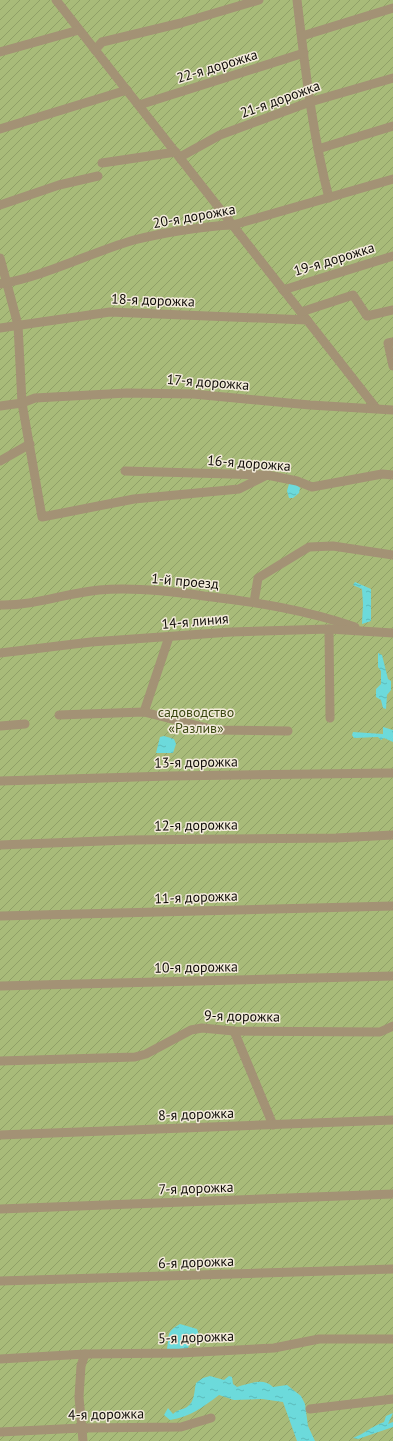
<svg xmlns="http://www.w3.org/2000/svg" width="393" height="1441" font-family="'PT Sans',sans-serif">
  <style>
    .garden { fill: url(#garden-furrows) }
    .water { fill: url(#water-ripples) }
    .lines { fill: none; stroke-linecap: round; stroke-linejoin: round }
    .minor { stroke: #a39275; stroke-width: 9 }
    .labels { text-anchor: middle; stroke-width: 3; stroke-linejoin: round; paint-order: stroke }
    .street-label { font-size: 14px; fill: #0f0c07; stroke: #f3ebdb }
    .park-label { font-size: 14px; fill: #3c4912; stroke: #f3ebdb }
  </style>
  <defs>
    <pattern id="garden-furrows" width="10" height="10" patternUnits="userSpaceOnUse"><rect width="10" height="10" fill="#a8bb79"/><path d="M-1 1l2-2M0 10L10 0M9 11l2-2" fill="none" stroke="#8fa067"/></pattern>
    <pattern id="water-ripples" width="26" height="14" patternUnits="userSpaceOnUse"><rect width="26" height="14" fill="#6cdadb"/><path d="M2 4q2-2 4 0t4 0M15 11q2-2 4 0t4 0" fill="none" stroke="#5cbaba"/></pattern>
  </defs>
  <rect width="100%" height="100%" fill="#e5dece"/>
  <rect class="garden" x="0" y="0" width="393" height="1441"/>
  <g class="water">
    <path d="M 295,483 L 300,488 L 299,493 L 293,498 L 289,498 L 287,491 L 289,484 Z"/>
    <path d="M 355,582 L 371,589 L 371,621 L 362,624 L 363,604 L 362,589 L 353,585 Z"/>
    <path d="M 378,653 L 382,655 L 388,679 L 391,681 L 391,690 L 387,695 L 386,709 L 383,708 L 381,700 L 376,697 L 376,689 L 381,684 L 381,671 L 378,667 Z"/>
    <path d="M 383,727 L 393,730 L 393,742 L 384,738 L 381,740 L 378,737 L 354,738 L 352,735 L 353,732 L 383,734 Z"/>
    <path d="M 164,736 L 174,739 L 176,744 L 173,753 L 156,753 L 160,737 Z"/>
    <path d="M 180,1324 L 197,1329 L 199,1335 L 192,1339 L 187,1350 L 167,1349 C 170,1334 165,1333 180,1324 Z"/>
    <path d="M 210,1376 L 224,1380 L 229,1376 L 232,1377 L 233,1384 L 237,1387 C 249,1384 263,1377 273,1387 L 287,1385 L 301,1396 L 305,1404 L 308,1426 L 315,1441 L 297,1441 L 283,1402 L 262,1399 L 234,1400 L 219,1395 C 203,1407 190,1417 170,1420 L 164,1415 L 168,1408 L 173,1414 C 178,1409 182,1410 187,1407 C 195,1402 194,1391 196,1383 L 203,1378 Z"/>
    <path d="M 393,1413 L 388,1424 L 393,1422 L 393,1427 L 358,1439 L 353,1438 C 364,1434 372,1426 384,1422 L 386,1416 Z"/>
  </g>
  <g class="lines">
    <g class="minor">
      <path d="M 56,0 L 376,408"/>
      <path d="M 297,0 C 305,66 312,133 329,198"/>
      <path d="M 302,36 L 393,8"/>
      <path d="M 95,50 L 102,42 L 181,23 L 259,0"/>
      <path d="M 0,52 L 79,30"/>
      <path d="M 139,105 L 304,53"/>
      <path d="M 0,129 L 127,90"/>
      <path d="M 318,149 L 393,126"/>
      <path d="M 180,157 L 220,135 L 310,102 L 393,78"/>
      <path d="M 102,163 L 176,152"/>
      <path d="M 0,205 L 59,185 L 98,176"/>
      <path d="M 0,258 L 18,325 L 22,403 L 42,517 L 134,499 L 239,489 L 267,475"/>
      <path d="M 0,284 C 46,276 89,253 134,240 C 162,233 203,226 233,225 L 393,179"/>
      <path d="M 283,290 L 393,256"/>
      <path d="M 301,312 L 353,295 L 367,316 L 393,310"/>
      <path d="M 0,328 L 110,312 L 307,320"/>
      <path d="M 393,342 L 388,343 L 393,366"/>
      <path d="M 0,406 L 22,403 L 35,398 L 127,393 L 193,394 L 310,405 L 393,410"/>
      <path d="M 0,461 L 30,444"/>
      <path d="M 125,471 L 267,475 L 297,481 L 312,487 L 382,474 L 393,475"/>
      <path d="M 254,602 L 258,578 L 309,547 L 333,546 L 393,555"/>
      <path d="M 0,605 C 34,606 66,593 99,590 C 133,587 170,591 204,596 C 256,602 306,610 355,627"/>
      <path d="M 329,629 L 330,718"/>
      <path d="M 0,653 L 91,642 L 231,632 L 329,629 L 393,633"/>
      <path d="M 144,712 L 169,637"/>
      <path d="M 59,715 L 144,712 L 215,730 L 288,731"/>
      <path d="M 0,726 L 25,724"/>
      <path d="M 0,781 L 169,776 L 393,773"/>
      <path d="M 0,845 L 128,840 L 336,838 L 393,835"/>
      <path d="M 0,916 L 393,906"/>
      <path d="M 0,986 L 393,976"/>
      <path d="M 234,1031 L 273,1125"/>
      <path d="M 0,1061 L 135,1057 L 146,1054 L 191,1030 L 202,1028 L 234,1031 L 380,1032 L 393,1026"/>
      <path d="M 0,1135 L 393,1120"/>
      <path d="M 0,1209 L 393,1194"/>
      <path d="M 0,1281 L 393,1269"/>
      <path d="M 0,1359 L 85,1354 L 180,1353 L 274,1348 L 319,1339 L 393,1339"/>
      <path d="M 310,1409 L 393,1399"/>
      <path d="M 0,1432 L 81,1428 L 181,1427 L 211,1418"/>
      <path d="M 83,1441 L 79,1397 L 81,1366 L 85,1354"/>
    </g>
  </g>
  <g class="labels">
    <g class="street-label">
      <text transform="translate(217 66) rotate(-17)" y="5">22-я дорожка</text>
      <text transform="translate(280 99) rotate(-20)" y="5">21-я дорожка</text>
      <text transform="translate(194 216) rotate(-10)" y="5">20-я дорожка</text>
      <text transform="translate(334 259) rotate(-17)" y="5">19-я дорожка</text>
      <text transform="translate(153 300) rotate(2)" y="5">18-я дорожка</text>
      <text transform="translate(208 382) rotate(4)" y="5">17-я дорожка</text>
      <text transform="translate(249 463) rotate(4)" y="5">16-я дорожка</text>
      <text transform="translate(185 581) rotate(5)" y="5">1-й проезд</text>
      <text transform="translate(195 621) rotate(-5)" y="5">14-я линия</text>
      <text transform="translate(196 762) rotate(-1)" y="5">13-я дорожка</text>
      <text transform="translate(196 825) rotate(-1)" y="5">12-я дорожка</text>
      <text transform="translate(196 897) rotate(-2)" y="5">11-я дорожка</text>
      <text transform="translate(196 967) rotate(-1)" y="5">10-я дорожка</text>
      <text transform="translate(242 1016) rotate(1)" y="5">9-я дорожка</text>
      <text transform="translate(196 1114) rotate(-2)" y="5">8-я дорожка</text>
      <text transform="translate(196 1188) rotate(-2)" y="5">7-я дорожка</text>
      <text transform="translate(196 1262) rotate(-2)" y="5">6-я дорожка</text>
      <text transform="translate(196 1337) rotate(-2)" y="5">5-я дорожка</text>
      <text transform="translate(106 1414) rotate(-1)" y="5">4-я дорожка</text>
    </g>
    <g class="park-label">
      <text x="196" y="717">садоводство<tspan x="196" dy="16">«Разлив»</tspan></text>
    </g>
  </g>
</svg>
